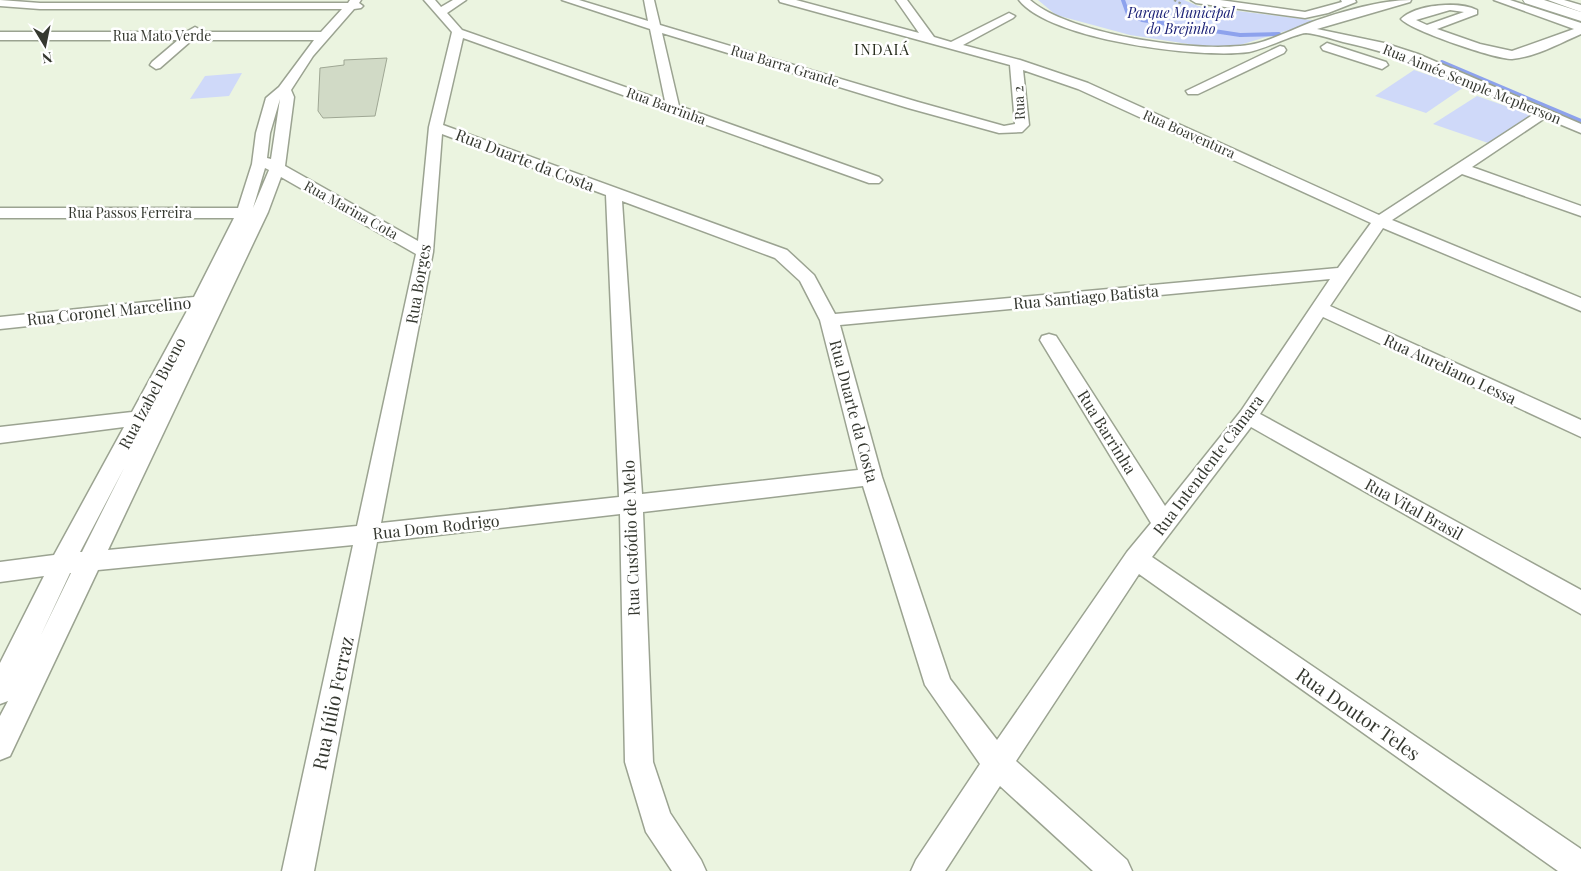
<svg xmlns="http://www.w3.org/2000/svg" width="1581" height="871" font-family="'Playfair Display',serif">
  <style>
    .green { fill: #cfd9f9 }
    .lines { fill: none; stroke-linecap: round; stroke-linejoin: round }
    .stream { stroke: #8da2ed; stroke-width: 4 }
    .building { fill: #d1dac6; stroke: #9fa794 }
    .minor-casing { stroke: #9ba391; stroke-width: 3 }
    .highway-casing { stroke: #9ba391; stroke-width: 2 }
    .path { stroke: #9ca293; stroke-width: 2; stroke-dasharray: 2.5 2.5; stroke-linecap: butt }
    .minor { fill: #fff; fill-rule: evenodd }
    .highway { fill: #fff; fill-rule: evenodd }
    .labels { text-anchor: middle; stroke-width: 5; stroke-linejoin: round; paint-order: stroke }
    .far-park-label { font-size: 14px; font-style: italic; fill: #1b2176; stroke: #fff }
    .far-street-label { font-size: 14px; fill: #353830; stroke: #fff }
    .far-neighbourhood-label { font-size: 15px; letter-spacing: 1px; fill: #272d1e; stroke: #fff }
    .street-label { font-size: 16px; fill: #353830; stroke: #fff }
    .near-street-label { font-size: 19px; fill: #353830; stroke: #fff }
  </style>
  <rect width="100%" height="100%" fill="#ebf4e0"/>
  <g class="green">
    <path d="M 1038,0 L 1184,0 L 1198,6 L 1319,21 L 1233,47 L 1208,47 L 1130,35 L 1056,15 Z"/>
    <path d="M 1414,70 L 1464,87 L 1426,113 L 1375,96 Z"/>
    <path d="M 242,73 L 229,96 L 190,99 L 205,76 Z"/>
    <path d="M 1477,96 L 1531,115 L 1491,144 L 1433,124 Z"/>
  </g>
  <g class="lines">
    <g class="stream">
      <path d="M 1123,0 L 1128,14 L 1142,20 L 1240,35 L 1279,34"/>
      <path d="M 1442,62 L 1581,121"/>
    </g>
  </g>
  <path class="building" d="M 387,58 L 375,116 L 323,118 L 318,111 L 320,68 L 344,65 L 344,60 Z"/>
  <g class="lines">
    <g class="minor-casing">
      <g id="minor">
        <path d="M 0,0 L 40,3 L 348,3 L 350,0 L 361,0 L 359,3 L 363,6 L 361,8 L 354,9 L 313,56 L 291,90 L 294,97 L 285,166 L 418,241 L 429,127 L 452,32 L 424,0 L 435,0 L 441,7 L 453,0 L 466,0 L 447,13 L 462,30 L 665,101 L 650,29 L 562,0 L 579,0 L 648,21 L 644,0 L 654,0 L 660,25 L 918,102 L 1004,126 L 1015,124 L 1010,65 L 780,2 L 779,0 L 796,0 L 919,33 L 896,0 L 907,0 L 934,37 L 951,42 L 1009,13 L 1015,16 L 1013,18 L 963,45 L 1020,60 L 1088,83 L 1379,215 L 1534,114 C 1471,86 1410,56 1343,42 C 1332,39 1318,34 1306,33 C 1297,33 1265,49 1249,52 C 1200,59 1050,40 1019,0 L 1030,0 C 1069,35 1208,56 1258,43 C 1276,38 1294,29 1312,22 C 1340,12 1381,0 1411,0 L 1410,2 L 1317,29 L 1384,43 L 1418,54 L 1581,124 L 1581,133 L 1545,118 L 1472,167 L 1581,206 L 1581,216 L 1462,174 L 1392,220 L 1581,298 L 1581,311 L 1383,228 L 1330,306 L 1581,420 L 1581,437 L 1323,317 L 1260,414 L 1581,590 L 1581,614 L 1251,427 L 1152,557 L 1581,849 L 1581,871 L 1558,871 L 1139,574 L 1016,761 L 1127,860 L 1132,871 L 1093,871 L 1000,786 L 945,871 L 911,871 L 916,860 L 980,764 L 925,685 L 863,486 L 643,512 L 653,762 L 670,813 L 701,860 L 706,871 L 672,871 L 646,832 L 625,762 L 620,514 L 377,542 L 314,871 L 282,871 L 353,545 L 98,570 L 10,756 L 0,760 L 0,716 L 8,701 L 0,704 L 0,663 L 44,576 L 0,582 L 0,562 L 54,555 L 124,427 L 0,443 L 0,427 L 132,412 L 188,309 L 0,329 L 0,317 L 194,297 L 234,218 L 0,218 L 0,208 L 238,208 L 252,164 L 256,133 L 266,98 L 279,87 L 314,40 L 192,40 L 160,68 L 156,69 L 150,65 L 152,62 L 178,40 L 0,40 L 0,32 L 186,32 L 195,27 L 199,29 L 200,32 L 321,32 L 342,9 L 40,9 L 0,6 ZM 662,33 L 908,108 L 999,133 L 1022,132 L 1029,125 L 1023,70 L 1078,89 L 1371,223 L 1338,268 L 835,314 L 814,275 L 787,250 L 443,125 L 463,38 L 869,183 L 879,183 L 882,180 L 879,177 L 679,106 ZM 280,99 L 271,159 L 267,158 L 270,133 ZM 442,134 L 606,195 L 619,497 L 381,523 L 433,252 ZM 265,168 L 269,170 L 253,208 ZM 281,177 L 416,254 L 357,526 L 108,550 L 268,212 ZM 622,201 L 775,258 L 800,281 L 820,320 L 858,470 L 642,494 ZM 1330,279 L 1241,411 L 1165,506 L 1056,336 L 1049,334 L 1042,336 L 1040,340 L 1151,523 L 1127,552 L 997,740 L 950,679 L 882,477 L 840,325 ZM 124,468 L 82,552 L 80,552 ZM 70,573 L 71,573 L 40,637 Z"/>
        <path d="M 1191,0 L 1220,0 L 1305,12 L 1342,2 L 1341,0 L 1355,0 L 1356,2 L 1328,13 L 1305,18 L 1196,3 Z"/>
        <path d="M 1494,0 L 1510,0 L 1581,23 L 1581,34 C 1560,43 1536,57 1512,59 C 1495,59 1412,31 1401,19 C 1416,4 1459,1 1477,10 L 1477,14 L 1437,29 L 1480,44 L 1512,51 L 1574,29 ZM 1450,10 L 1464,12 L 1427,25 L 1416,20 Z"/>
        <path d="M 1548,0 L 1564,0 L 1581,5 L 1581,12 Z"/>
        <path d="M 1327,43 L 1386,62 L 1388,65 L 1382,69 L 1323,50 L 1321,47 Z"/>
        <path d="M 1280,46 L 1284,47 L 1286,50 L 1284,53 L 1198,94 L 1188,94 L 1186,91 Z"/>
      </g>
    </g>
    <g class="highway-casing">
      <path id="highway" d="M 1523,0 L 1544,0 L 1581,12 L 1581,21 L 1525,3 Z"/>
    </g>
    <path class="path" d="M 1174,0 L 1182,4"/>
    <use href="#minor" class="minor"/>
    <use href="#highway" class="highway"/>
  </g>
  <g class="labels">
    <g class="far-park-label">
      <text x="1181" y="18">Parque Municipal<tspan x="1181" dy="16">do Brejinho</tspan></text>
    </g>
    <g class="far-street-label">
      <text x="162" y="41">Rua Mato Verde</text>
      <text transform="translate(785 66) rotate(17)" y="5">Rua Barra Grande</text>
      <text transform="translate(1472 84) rotate(22)" y="5">Rua Aimée Semple Mcpherson</text>
      <text transform="translate(1019 103) rotate(-93)" y="5">Rua 2</text>
      <text transform="translate(666 106) rotate(20)" y="5">Rua Barrinha</text>
      <text transform="translate(1189 134) rotate(24)" y="5">Rua Boaventura</text>
      <text transform="translate(351 210) rotate(29)" y="5">Rua Marina Cota</text>
      <text x="130" y="218">Rua Passos Ferreira</text>
    </g>
    <g class="far-neighbourhood-label">
      <text x="882" y="55">INDAIÁ</text>
    </g>
    <g class="street-label">
      <text transform="translate(525 160) rotate(21)" y="6">Rua Duarte da Costa</text>
      <text transform="translate(418 284) rotate(-80)" y="6">Rua Borges</text>
      <text transform="translate(1086 297) rotate(-5)" y="6">Rua Santiago Batista</text>
      <text transform="translate(109 311) rotate(-6)" y="6">Rua Coronel Marcelino</text>
      <text transform="translate(1450 369) rotate(25)" y="6">Rua Aureliano Lessa</text>
      <text transform="translate(152 393) rotate(-62)" y="6">Rua Izabel Bueno</text>
      <text transform="translate(854 411) rotate(75)" y="6">Rua Duarte da Costa</text>
      <text transform="translate(1107 432) rotate(58)" y="6">Rua Barrinha</text>
      <text transform="translate(1208 465) rotate(-53)" y="6">Rua Intendente Câmara</text>
      <text transform="translate(1414 509) rotate(29)" y="6">Rua Vital Brasil</text>
      <text transform="translate(436 527) rotate(-6)" y="6">Rua Dom Rodrigo</text>
      <text transform="translate(631 538) rotate(-92)" y="6">Rua Custódio de Melo</text>
    </g>
    <g class="near-street-label">
      <text transform="translate(333 703) rotate(-78)" y="7">Rua Júlio Ferraz</text>
      <text transform="translate(1358 714) rotate(35)" y="7">Rua Doutor Teles</text>
    </g>
  </g>
  <g transform="translate(45 45) rotate(170)" stroke="#ffffff" stroke-width="4" paint-order="stroke">
  <path d="M0-4L9 19L0 12L-9 19Z" fill="#353830"/>
  <text y="-8" font-size="14" font-weight="bold" text-anchor="middle" fill="#353830">N</text>
  </g>
</svg>
